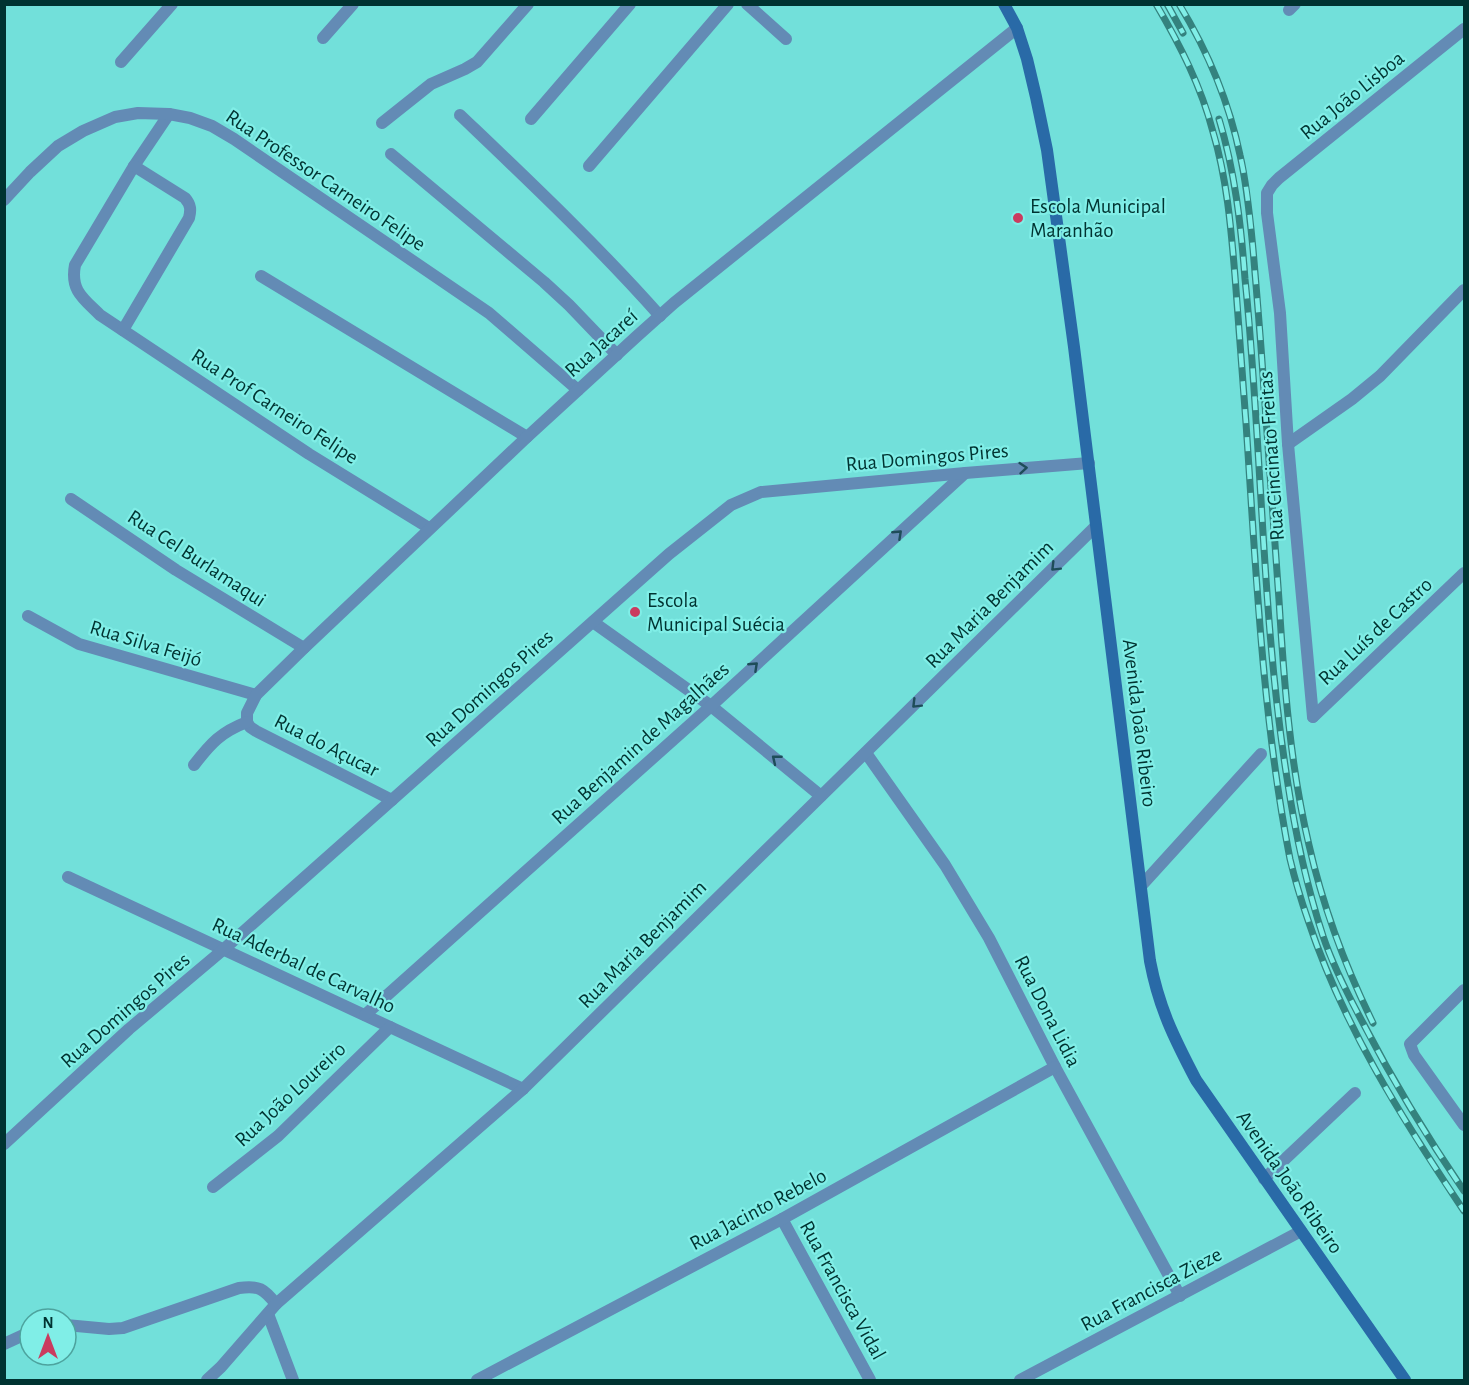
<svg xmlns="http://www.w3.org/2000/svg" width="1469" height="1385" font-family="'Alegreya Sans',sans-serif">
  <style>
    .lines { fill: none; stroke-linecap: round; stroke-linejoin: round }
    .street { stroke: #638bb5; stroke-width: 12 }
    .secondary { stroke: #296aa7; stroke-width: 12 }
    .rail-casing { stroke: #34827e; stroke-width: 7 }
    .rail { stroke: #80eee7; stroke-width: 4.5; stroke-dasharray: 14; stroke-linecap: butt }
    .oneway { stroke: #1e4d59 }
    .poi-dot { fill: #ca3b5f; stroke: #80eee7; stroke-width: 2 }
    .labels { text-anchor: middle; stroke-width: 4.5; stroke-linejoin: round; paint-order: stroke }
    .street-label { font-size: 21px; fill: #003331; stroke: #80eee7 }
    .poi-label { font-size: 21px; fill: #003331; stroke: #80eee7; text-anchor: start }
  </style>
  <rect width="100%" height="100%" fill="#72e0da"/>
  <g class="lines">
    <g class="street">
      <path d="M 747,4 L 786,39"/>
      <path d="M 1289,10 L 1295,4"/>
      <path d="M 323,38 L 353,4"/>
      <path d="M 121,62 L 172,4"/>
      <path d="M 169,114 L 134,166 L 75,265 C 70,291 84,299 100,315 L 309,454 L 429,528"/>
      <path d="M 460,115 C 528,180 597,245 660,316"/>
      <path d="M 531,119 L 630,4"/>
      <path d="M 382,123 L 431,84 L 465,69 L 477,62 L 528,4"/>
      <path d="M 391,154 L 544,282 L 569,305 L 617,355"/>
      <path d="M 589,166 L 728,4"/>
      <path d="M 4,200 L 30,172 L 58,146 L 83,131 L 115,117 L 138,113 L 169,114 L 190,118 L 212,126 L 234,139 L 489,313 L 578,390"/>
      <path d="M 261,276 L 527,437"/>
      <path d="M 123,330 L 189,218 C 191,210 191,205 185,198 L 134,166"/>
      <path d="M 1288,444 L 1352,399 L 1380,376 L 1464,290"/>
      <path d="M 71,499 L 176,570 L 304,648"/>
      <path d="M 28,616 L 79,644 L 256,695"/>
      <path d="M 593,622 L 711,706 L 821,796"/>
      <path d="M 1313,717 L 1288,444 L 1280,313 L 1267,213 L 1267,193 L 1272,185 L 1279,178 L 1464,29"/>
      <path d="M 1313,717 L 1464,573"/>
      <path d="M 247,722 L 247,713 L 256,695 L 304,648 L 527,437 L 636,337 L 674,303 L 1017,28"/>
      <path d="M 247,722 L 250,727 L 256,731 L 392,800"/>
      <path d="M 866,753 L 945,865 L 989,938 L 1055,1067 L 1180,1296"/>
      <path d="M 194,765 C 211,743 221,732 247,722"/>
      <path d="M 68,877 L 523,1089"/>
      <path d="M 1141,886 L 1261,754"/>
      <path d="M 1464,990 L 1410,1044 L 1414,1055 L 1464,1125"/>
      <path d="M 365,1015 L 711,706 L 965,473"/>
      <path d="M 4,1144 L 129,1029 L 224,949 L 669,554 L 731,505 L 761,492 L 965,473 L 1089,463"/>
      <path d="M 1264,1179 L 1355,1093"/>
      <path d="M 213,1187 L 278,1136 L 390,1027"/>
      <path d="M 782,1219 L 870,1380"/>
      <path d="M 268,1314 L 293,1380"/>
      <path d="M 66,1325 L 109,1329 L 123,1328 L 239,1288 C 259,1285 264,1289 276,1304"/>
      <path d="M 4,1344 L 30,1332"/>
      <path d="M 207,1380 L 221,1367 L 276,1304 L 523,1089 L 1096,526"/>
      <path d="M 477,1380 L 782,1219 L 1055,1067"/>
      <path d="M 1020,1380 L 1301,1231"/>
    </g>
    <path class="secondary" d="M 1004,4 L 1017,28 L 1027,59 L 1036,97 L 1047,150 L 1074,347 L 1150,961 C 1159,1008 1174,1038 1196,1080 L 1405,1380"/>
    <g class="rail-casing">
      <g id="rail">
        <path d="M 1156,4 C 1180,45 1201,86 1213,132 C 1227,179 1231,228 1235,276 C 1239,325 1242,374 1246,423 C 1256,569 1262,715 1290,859 C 1295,880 1301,900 1308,920 C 1343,1026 1403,1120 1464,1211"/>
        <path d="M 1167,4 L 1183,33"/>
        <path d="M 1179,4 C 1207,50 1229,102 1240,155 C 1247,185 1250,218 1253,249 C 1257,296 1261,343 1264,390 C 1269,460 1274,530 1279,600 C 1284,682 1290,765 1309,845 C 1323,907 1345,966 1373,1023"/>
        <path d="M 1219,119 C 1235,172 1241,225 1245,279 C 1250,326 1253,373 1256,419 C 1264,539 1268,659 1287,778 C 1295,832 1306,884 1323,936 C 1333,966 1348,995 1363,1023 C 1393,1081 1427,1137 1464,1191"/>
      </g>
    </g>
    <use href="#rail" class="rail"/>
  </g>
  <defs><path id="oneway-chevron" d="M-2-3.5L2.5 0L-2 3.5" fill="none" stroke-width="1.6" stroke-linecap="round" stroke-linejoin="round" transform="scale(1.5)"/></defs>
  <g class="oneway">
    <use href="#oneway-chevron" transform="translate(1023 468) rotate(-5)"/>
    <use href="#oneway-chevron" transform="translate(898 534) rotate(-43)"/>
    <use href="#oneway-chevron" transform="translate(1055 567) rotate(135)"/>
    <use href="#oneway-chevron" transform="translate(754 666) rotate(-43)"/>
    <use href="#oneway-chevron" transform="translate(916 704) rotate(135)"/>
    <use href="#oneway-chevron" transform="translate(776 759) rotate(-141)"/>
  </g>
  <g class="poi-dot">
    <circle cx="1018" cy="218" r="6"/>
    <circle cx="635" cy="612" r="6"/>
  </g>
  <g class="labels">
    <g class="street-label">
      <text transform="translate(1352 95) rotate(-39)" y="7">Rua João Lisboa</text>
      <text transform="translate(326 180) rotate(34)" y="7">Rua Professor Carneiro Felipe</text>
      <text transform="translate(601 343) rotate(-42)" y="7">Rua Jacareí</text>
      <text transform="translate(275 406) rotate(33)" y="7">Rua Prof Carneiro Felipe</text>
      <text transform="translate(1271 456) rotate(-94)" y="7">Rua Cincinato Freitas</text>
      <text transform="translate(927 457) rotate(-5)" y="7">Rua Domingos Pires</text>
      <text transform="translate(197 558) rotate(33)" y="7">Rua Cel Burlamaqui</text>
      <text transform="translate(989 604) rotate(-45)" y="7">Rua Maria Benjamim</text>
      <text transform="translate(1375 631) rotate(-43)" y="7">Rua Luís de Castro</text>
      <text transform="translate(146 643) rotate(17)" y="7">Rua Silva Feijó</text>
      <text transform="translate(489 688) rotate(-42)" y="7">Rua Domingos Pires</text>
      <text transform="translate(1140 723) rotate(83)" y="7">Avenida João Ribeiro</text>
      <text transform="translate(640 743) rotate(-42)" y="7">Rua Benjamin de Magalhães</text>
      <text transform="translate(327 745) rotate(27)" y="7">Rua do Açucar</text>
      <text transform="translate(642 944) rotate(-45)" y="7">Rua Maria Benjamim</text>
      <text transform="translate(304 965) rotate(25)" y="7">Rua Aderbal de Carvalho</text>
      <text transform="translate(125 1010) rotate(-41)" y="7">Rua Domingos Pires</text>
      <text transform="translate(1048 1011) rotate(63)" y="7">Rua Dona Lidia</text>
      <text transform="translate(290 1094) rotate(-43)" y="7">Rua João Loureiro</text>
      <text transform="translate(1290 1182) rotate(55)" y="7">Avenida João Ribeiro</text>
      <text transform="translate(758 1209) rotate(-28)" y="7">Rua Jacinto Rebelo</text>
      <text transform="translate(1151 1289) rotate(-28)" y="7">Rua Francisca Zieze</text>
      <text transform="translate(843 1290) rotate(61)" y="7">Rua Francisca Vidal</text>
    </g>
    <g class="poi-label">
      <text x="1030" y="213">Escola Municipal<tspan x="1030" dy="24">Maranhão</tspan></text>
      <text x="647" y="607">Escola<tspan x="647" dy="24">Municipal Suécia</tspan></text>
    </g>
  </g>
  <rect width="1469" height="1385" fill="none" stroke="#003331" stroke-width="12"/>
  <g transform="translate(48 1337)"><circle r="28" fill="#80eee7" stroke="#4da39e" stroke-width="1.5"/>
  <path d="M0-4.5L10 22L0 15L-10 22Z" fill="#ca3b5f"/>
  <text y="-9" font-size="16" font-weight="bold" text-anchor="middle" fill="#003331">N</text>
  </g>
</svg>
